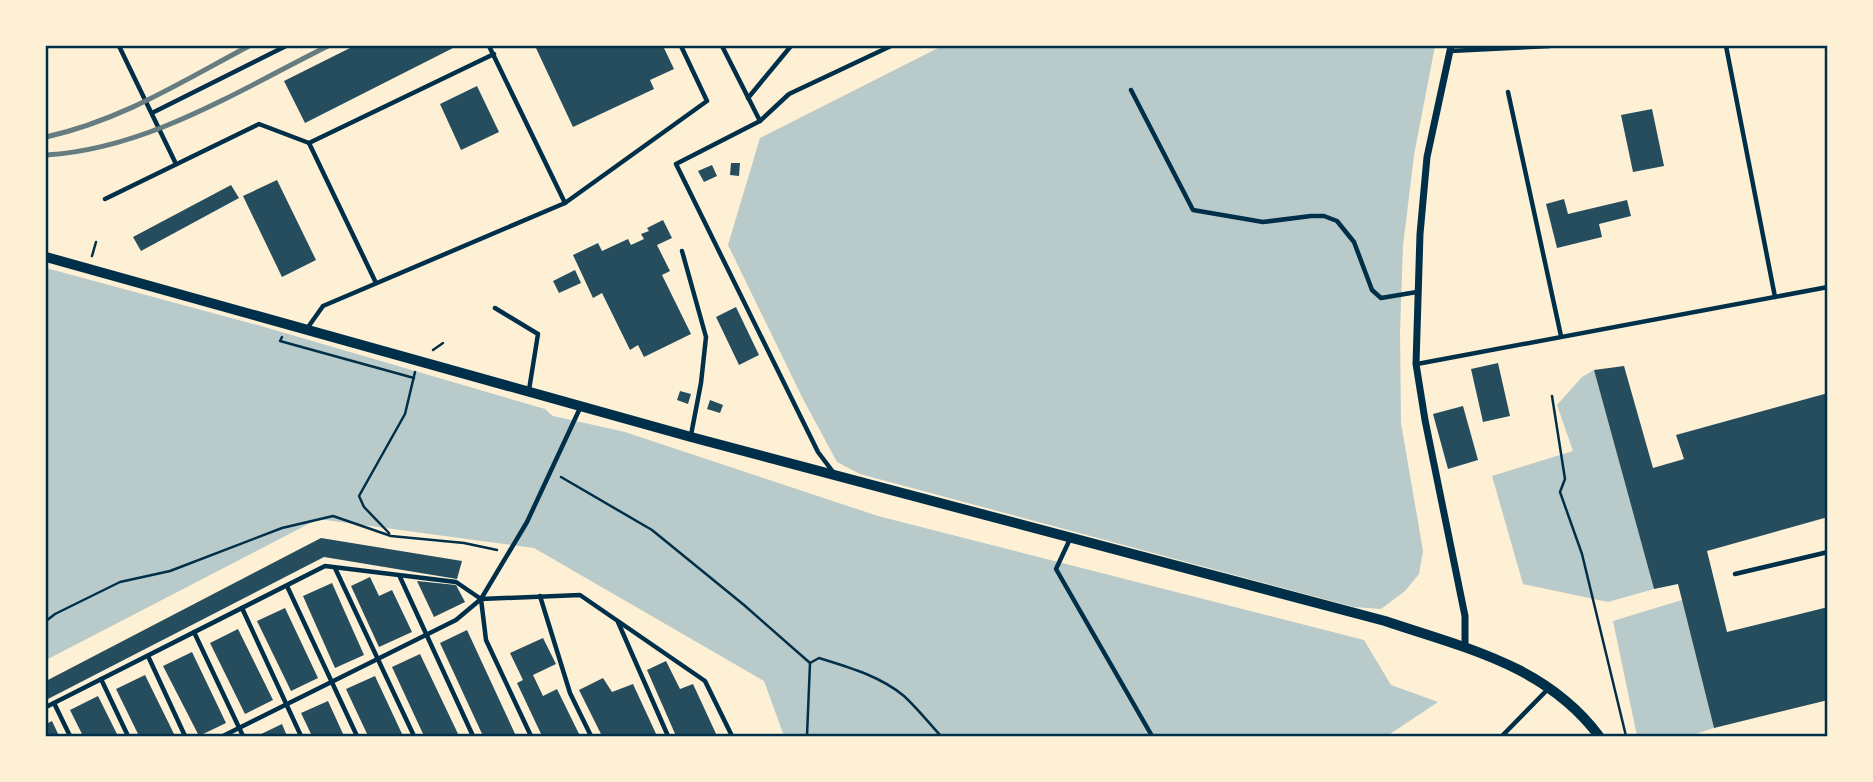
<svg xmlns="http://www.w3.org/2000/svg" width="1873" height="782" font-family="'Roboto Serif',serif">
  <style>
    .green { fill: #b9caca }
    .building { fill: #264d5e }
    .lines { fill: none; stroke-linecap: round; stroke-linejoin: round }
    .path { stroke: #003049; stroke-width: 2.5 }
    .service { stroke: #003049; stroke-width: 4.5 }
    .minor { stroke: #003049; stroke-width: 7 }
    .tertiary { stroke: #003049; stroke-width: 10 }
    .rail { stroke: #657d81; stroke-width: 5 }
    .neatline { fill: none; stroke: #003049; stroke-width: 2.5 }
  </style>
  <rect width="100%" height="100%" fill="#fdf0d5"/>
  <g class="green">
    <path d="M 942,46 L 1435,46 L 1414,155 L 1403,246 L 1400,332 L 1401,423 L 1423,551 L 1419,574 L 1405,591 L 1381,609 L 1354,607 L 860,474 L 837,462 L 803,399 L 728,245 L 760,138 Z"/>
    <path d="M 46,268 L 261,326 L 545,409 L 553,416 L 625,432 L 878,516 L 1364,640 L 1391,685 L 1438,702 L 1387,736 L 784,736 L 764,681 L 534,548 L 318,519 L 46,660 Z"/>
    <path d="M 1594,370 L 1654,589 L 1608,602 L 1523,584 L 1492,476 L 1573,451 L 1557,405 L 1582,377 Z"/>
    <path d="M 1682,600 L 1714,728 L 1689,736 L 1637,736 L 1613,621 Z"/>
  </g>
  <g class="building">
    <path d="M 354,46 L 457,46 L 305,123 L 284,81 Z"/>
    <path d="M 535,46 L 663,46 L 674,69 L 650,80 L 654,89 L 573,127 Z"/>
    <path d="M 477,86 L 499,132 L 461,150 L 440,104 Z"/>
    <path d="M 1652,109 L 1664,166 L 1633,172 L 1621,115 Z"/>
    <path d="M 731,163 L 740,163 L 739,176 L 730,175 Z"/>
    <path d="M 712,165 L 717,176 L 704,182 L 698,171 Z"/>
    <path d="M 277,180 L 316,260 L 282,277 L 243,196 Z"/>
    <path d="M 231,185 L 239,198 L 141,251 L 133,237 Z"/>
    <path d="M 1564,199 L 1568,214 L 1627,200 L 1631,216 L 1599,224 L 1602,237 L 1557,248 L 1546,204 Z"/>
    <path d="M 663,220 L 672,238 L 657,245 L 670,271 L 662,275 L 691,334 L 644,357 L 638,345 L 630,350 L 602,293 L 593,298 L 573,255 L 598,243 L 602,251 L 628,239 L 631,245 L 644,239 L 641,234 L 649,231 L 647,228 Z"/>
    <path d="M 575,270 L 581,283 L 559,293 L 553,281 Z"/>
    <path d="M 736,307 L 759,355 L 739,365 L 716,317 Z"/>
    <path d="M 1498,363 L 1510,416 L 1483,422 L 1471,369 Z"/>
    <path d="M 1624,366 L 1653,468 L 1684,459 L 1676,435 L 1828,393 L 1828,517 L 1707,551 L 1727,632 L 1828,607 L 1828,700 L 1714,728 L 1678,584 L 1654,589 L 1594,370 Z"/>
    <path d="M 680,391 L 691,394 L 688,404 L 677,400 Z"/>
    <path d="M 710,400 L 723,405 L 720,413 L 707,409 Z"/>
    <path d="M 1463,406 L 1478,460 L 1448,469 L 1433,414 Z"/>
    <path d="M 321,538 L 462,561 L 457,579 L 324,557 L 46,700 L 46,681 Z"/>
    <path d="M 370,577 L 379,596 L 392,590 L 412,632 L 379,647 L 351,586 Z"/>
    <path d="M 417,581 L 456,585 L 465,602 L 434,617 Z"/>
    <path d="M 332,583 L 364,655 L 335,668 L 303,596 Z"/>
    <path d="M 285,608 L 318,678 L 291,691 L 257,621 Z"/>
    <path d="M 238,629 L 273,700 L 245,714 L 210,643 Z"/>
    <path d="M 467,630 L 516,736 L 483,736 L 440,643 Z"/>
    <path d="M 543,638 L 556,664 L 533,675 L 543,696 L 557,689 L 580,736 L 542,736 L 517,683 L 523,680 L 510,653 Z"/>
    <path d="M 192,652 L 226,723 L 199,736 L 163,666 Z"/>
    <path d="M 420,654 L 459,736 L 424,736 L 392,667 Z"/>
    <path d="M 666,661 L 680,689 L 693,684 L 717,736 L 676,736 L 647,670 Z"/>
    <path d="M 145,675 L 175,736 L 139,736 L 116,689 Z"/>
    <path d="M 375,676 L 403,736 L 368,736 L 346,689 Z"/>
    <path d="M 603,678 L 612,692 L 633,684 L 657,736 L 602,736 L 579,690 Z"/>
    <path d="M 98,696 L 118,736 L 83,736 L 70,710 Z"/>
    <path d="M 328,701 L 344,736 L 312,736 L 301,713 Z"/>
    <path d="M 52,721 L 59,736 L 46,736 L 46,724 Z"/>
    <path d="M 282,724 L 287,736 L 257,736 Z"/>
  </g>
  <g class="lines">
    <g class="path">
      <path d="M 92,256 L 96,242"/>
      <path d="M 282,337 L 280,341 L 414,378"/>
      <path d="M 433,350 L 443,343"/>
      <path d="M 1552,396 L 1565,479 L 1560,492 L 1582,554 L 1626,736"/>
      <path d="M 561,477 L 652,530 L 744,605 L 810,663 L 807,736"/>
      <path d="M 389,533 L 364,507 L 359,496 L 405,414 L 415,372"/>
      <path d="M 46,621 L 55,614 L 120,582 L 170,571 L 282,528 L 333,516 L 391,536 L 464,543 L 497,550"/>
      <path d="M 810,663 L 819,658 C 848,667 880,676 904,696 C 917,708 929,723 941,736"/>
    </g>
    <g class="service">
      <path d="M 119,46 L 176,164"/>
      <path d="M 489,46 L 565,203"/>
      <path d="M 722,46 L 760,121"/>
      <path d="M 1726,46 L 1775,297"/>
      <path d="M 1450,51 L 1550,46"/>
      <path d="M 1131,90 L 1193,210 L 1263,222 L 1311,216 L 1324,216 L 1337,221 L 1354,242 L 1372,290 L 1381,298 L 1417,292"/>
      <path d="M 1508,92 L 1561,336"/>
      <path d="M 748,98 L 791,46"/>
      <path d="M 152,113 L 286,46"/>
      <path d="M 309,143 L 376,283"/>
      <path d="M 105,199 L 259,124 L 309,143 L 494,54"/>
      <path d="M 682,251 L 706,337 L 701,383 L 691,435"/>
      <path d="M 495,308 L 538,334 L 529,390"/>
      <path d="M 306,330 L 323,306 L 565,203 L 707,101 L 681,46"/>
      <path d="M 1417,364 L 1828,287"/>
      <path d="M 833,472 L 818,452 L 676,164 L 760,121 L 789,94 L 891,46"/>
      <path d="M 1070,539 L 1056,569 L 1152,736"/>
      <path d="M 335,568 L 414,736"/>
      <path d="M 1735,574 L 1828,552"/>
      <path d="M 400,577 L 473,736"/>
      <path d="M 287,586 L 357,736"/>
      <path d="M 540,596 L 570,693 L 591,736"/>
      <path d="M 481,599 L 486,640 L 531,736"/>
      <path d="M 242,608 L 301,736"/>
      <path d="M 618,622 L 668,736"/>
      <path d="M 194,632 L 243,736"/>
      <path d="M 148,656 L 185,736"/>
      <path d="M 101,679 L 128,736"/>
      <path d="M 54,703 L 70,736"/>
      <path d="M 46,707 L 325,566 L 456,582 L 481,599 L 580,595 L 705,681 L 732,736"/>
      <path d="M 223,736 L 456,620 L 481,599 L 527,522 L 581,406"/>
      <path d="M 1502,736 L 1549,688"/>
    </g>
    <path class="minor" d="M 1451,46 L 1427,157 L 1420,234 L 1416,364 L 1425,420 L 1465,616 L 1465,647"/>
    <path class="tertiary" d="M 46,257 L 691,437 L 1385,621 C 1465,648 1546,665 1599,736"/>
    <g class="rail">
      <path d="M 46,137 C 122,120 181,82 249,46"/>
      <path d="M 46,155 C 148,149 239,90 328,46"/>
    </g>
  </g>
  <rect width="1873" height="782" fill="none" stroke="#fdf0d5" stroke-width="94"/>
  <rect x="47" y="47" width="1779" height="688" class="neatline"/>
</svg>
